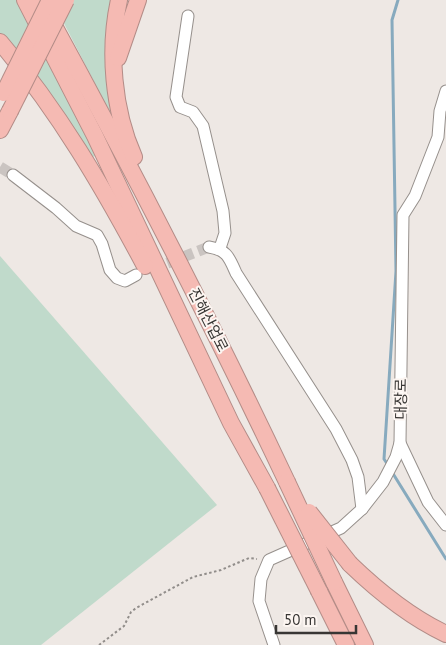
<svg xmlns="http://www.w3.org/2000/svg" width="446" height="645" font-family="'PT Sans','Noto Sans KR',sans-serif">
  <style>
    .green { fill: #c0dacb }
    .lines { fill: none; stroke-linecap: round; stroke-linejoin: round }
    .stream { stroke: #87aabe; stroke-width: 3 }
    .minor-tunnel { stroke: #cac4c1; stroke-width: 11; stroke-dasharray: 11 5.5; stroke-linecap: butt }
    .minor-casing { stroke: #96908c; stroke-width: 13 }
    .highway-casing { stroke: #b38c87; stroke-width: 18 }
    .path { stroke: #918d8a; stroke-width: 2; stroke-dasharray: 2.5 2.5; stroke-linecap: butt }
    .minor { stroke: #fff; stroke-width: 11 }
    .highway { stroke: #f5bab3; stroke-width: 16 }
    .highway-bridge-casing { stroke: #b38c87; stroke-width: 18; stroke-linecap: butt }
    .highway-bridge { stroke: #f5bab3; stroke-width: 16 }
    .labels { text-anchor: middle; stroke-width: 4; stroke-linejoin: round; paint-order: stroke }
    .street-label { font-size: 15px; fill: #383634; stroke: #fcf5f1 }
  </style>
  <rect width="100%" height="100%" fill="#eee8e4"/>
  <g class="green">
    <path d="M 0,0 L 18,0 L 96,154 L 94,157 L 86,151 L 0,38 Z"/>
    <path d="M 52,0 L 121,0 L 120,127 L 106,105 Z"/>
    <path d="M 0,256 L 217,505 L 41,645 L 0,645 Z"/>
  </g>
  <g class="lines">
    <g class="stream">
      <path d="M 388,465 L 384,459 L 396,271 L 392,20 L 398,0"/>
      <path d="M 392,472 L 446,559"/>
    </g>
    <g class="minor-tunnel">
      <path d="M 0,167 L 13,175"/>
      <path d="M 152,269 L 209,247"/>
    </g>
    <g class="minor-casing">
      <g id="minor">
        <path d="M 188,16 L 176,97 L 180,107 L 193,112 L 203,126 L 223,211 L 225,233 L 220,248"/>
        <path d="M 13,175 L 56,208 L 76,226 L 97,235 L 102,244 L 110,270 L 117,278 L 125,281 L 136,275"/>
        <path d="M 209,247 C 227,250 229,257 236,273 L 336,429 L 352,460 L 358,477 L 362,509"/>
        <path d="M 400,443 L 428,502 L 446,525"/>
        <path d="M 274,645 L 259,601 L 261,579 L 269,560 L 341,528 L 362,509 L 383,482 L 396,457 L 400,443 L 403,215 L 415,196 L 438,137 L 440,111 L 446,91"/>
      </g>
    </g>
    <g class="highway-casing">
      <g id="highway">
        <path d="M 25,0 L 95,136 L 231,423 L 267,488"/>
        <path d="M 40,0 C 127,159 210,319 287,482"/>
        <path d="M 119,0 C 108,50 113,110 134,157"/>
        <path d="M 0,42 C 58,110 103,187 145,266"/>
        <path d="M 118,58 L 138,0"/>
        <path d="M 0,130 L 10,111"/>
        <path d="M 350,564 C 378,591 410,617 446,634"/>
        <path d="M 334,582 L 365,645"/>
        <path d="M 319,591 L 346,645"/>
      </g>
    </g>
    <path class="path" d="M 99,645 L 124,626 L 131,612 L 136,608 L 193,577 L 221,570 L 249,558 L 257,559"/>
    <use href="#minor" class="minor"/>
    <use href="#highway" class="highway"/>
    <g class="highway-bridge-casing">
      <g id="highway-bridge">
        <path d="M 4,93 L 50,0"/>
        <path d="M 10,111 L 66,0"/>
        <path d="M 287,482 L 334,582"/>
        <path d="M 267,488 L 319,591"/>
        <path d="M 309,512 L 350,564"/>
      </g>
    </g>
    <use href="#highway-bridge" class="highway-bridge"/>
  </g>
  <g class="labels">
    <g class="street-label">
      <text transform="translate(208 320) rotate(63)" y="5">진해산업로</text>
      <text transform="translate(401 399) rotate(-89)" y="5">대장로</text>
    </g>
  </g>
  <path d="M276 625v8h80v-8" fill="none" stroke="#383634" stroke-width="2.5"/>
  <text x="284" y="625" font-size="15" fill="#383634" stroke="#fcf5f1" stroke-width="4" paint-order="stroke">50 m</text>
</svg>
